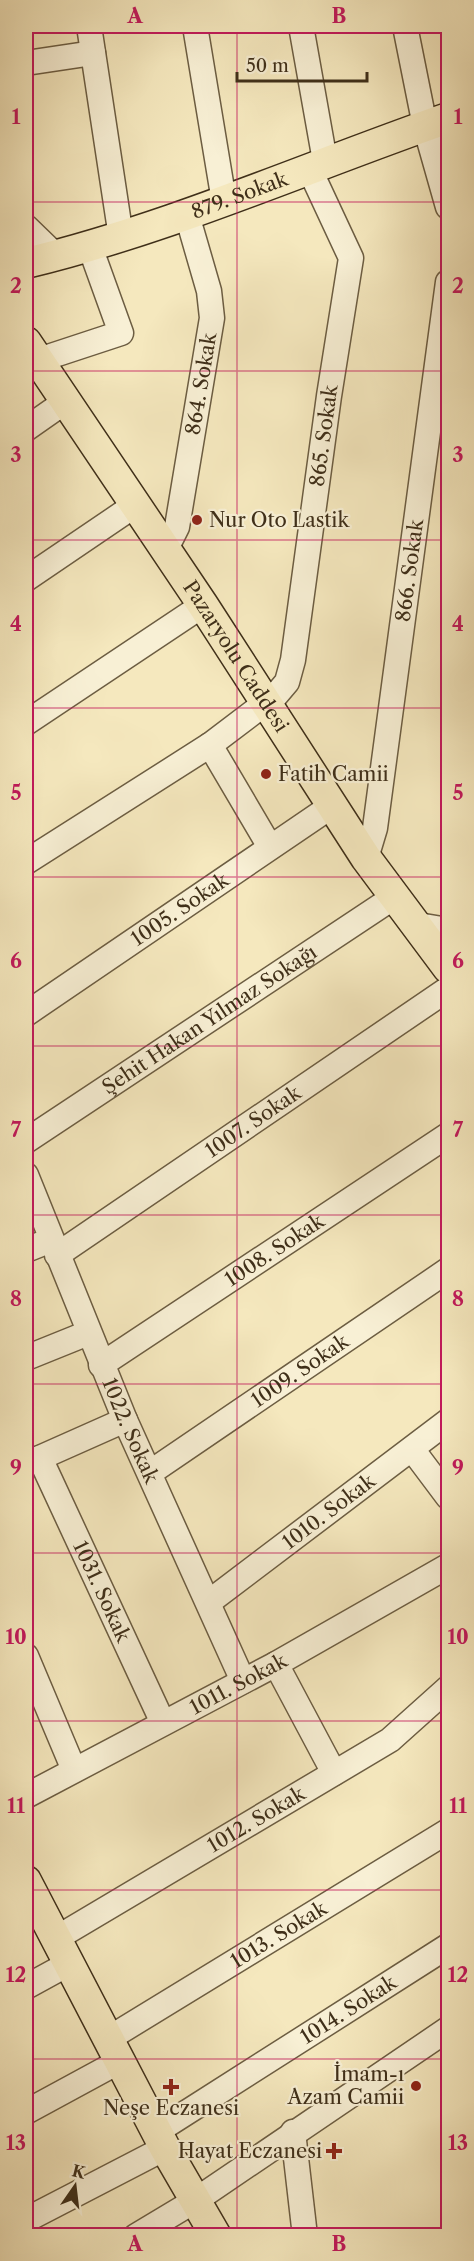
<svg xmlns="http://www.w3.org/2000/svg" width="474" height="2261" font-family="'Libre Caslon Text',serif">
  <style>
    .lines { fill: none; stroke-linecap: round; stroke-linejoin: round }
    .minor-casing { stroke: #6c5d42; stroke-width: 27 }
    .major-casing { stroke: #3f2f19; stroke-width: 33 }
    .minor { stroke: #f8f0d5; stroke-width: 24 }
    .major { stroke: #f5e8be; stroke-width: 30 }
    .grid { fill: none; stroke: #c2185b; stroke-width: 1.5; stroke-opacity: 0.55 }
    .poi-dot { fill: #8f2418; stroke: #f8f0d5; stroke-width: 2 }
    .labels { text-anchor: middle; stroke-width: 4.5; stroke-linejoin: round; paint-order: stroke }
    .street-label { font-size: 20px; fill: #3f2f19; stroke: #f8f0d5 }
    .poi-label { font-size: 20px; fill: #3f2f19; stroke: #f8f0d5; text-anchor: start }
    .neatline { fill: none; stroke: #c2185b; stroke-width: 2 }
    .grid-label { font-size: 20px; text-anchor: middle; font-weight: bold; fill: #c2185b }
  </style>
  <rect width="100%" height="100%" fill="#f5e8be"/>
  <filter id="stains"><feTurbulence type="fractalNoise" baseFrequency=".00333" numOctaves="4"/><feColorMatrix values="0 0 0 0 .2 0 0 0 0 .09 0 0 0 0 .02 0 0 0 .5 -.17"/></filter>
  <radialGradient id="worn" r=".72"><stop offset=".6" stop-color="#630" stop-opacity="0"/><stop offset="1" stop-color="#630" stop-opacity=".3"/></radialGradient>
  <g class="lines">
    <g class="minor-casing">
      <g id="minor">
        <path d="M 89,26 L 121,237"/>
        <path d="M 195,26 L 224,201"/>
        <path d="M 301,26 L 325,161"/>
        <path d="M 405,26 L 425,126 L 448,207"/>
        <path d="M 26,63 L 93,53"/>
        <path d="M 26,227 L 56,256"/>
        <path d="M 39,360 L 121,333 L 90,247"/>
        <path d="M 26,429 L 66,401"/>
        <path id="s1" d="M 165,551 L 177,527 L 212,318 L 209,291 L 187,215"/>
        <path d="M 26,579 L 135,505"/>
        <path d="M 26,723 L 203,605"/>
        <path d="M 210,745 L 270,847"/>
        <path id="s2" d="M 366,858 L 375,828 L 448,282"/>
        <path id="s3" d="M 26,862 L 210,745 L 276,695 L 287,682 L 293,660 L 329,396 L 351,258 L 309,168"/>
        <path d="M 418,925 L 448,930"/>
        <path id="s4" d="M 26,1014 L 333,805"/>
        <path id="s5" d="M 26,1141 L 394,897"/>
        <path id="s6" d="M 26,1175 L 125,1420 L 243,1681"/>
        <path d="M 26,1250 L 51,1240"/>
        <path id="s7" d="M 57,1255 L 448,989"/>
        <path d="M 26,1358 L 88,1333"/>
        <path id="s8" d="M 101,1365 L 448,1135"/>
        <path d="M 412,1449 L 448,1497"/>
        <path id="s9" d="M 40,1458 L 163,1723"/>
        <path d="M 26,1464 L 125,1420"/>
        <path id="s10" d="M 151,1472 L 448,1270"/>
        <path id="s11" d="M 209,1602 L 448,1421"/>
        <path d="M 26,1656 L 74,1770"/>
        <path d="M 276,1664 L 334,1773"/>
        <path id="s12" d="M 26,1796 L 276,1664 L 448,1566"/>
        <path id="s13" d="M 55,1939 L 390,1740 L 448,1688"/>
        <path d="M 26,1987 L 68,1964"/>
        <path id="s14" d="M 108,2039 L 448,1831"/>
        <path d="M 26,2112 L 120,2061"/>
        <path id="s15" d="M 156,2132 L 448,1946"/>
        <path d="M 293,2132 L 305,2236"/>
        <path d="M 26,2220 L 165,2148"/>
        <path d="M 136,2236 L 196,2200 L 448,2029"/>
      </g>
    </g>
    <g class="major-casing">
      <g id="major">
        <path id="s16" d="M 26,263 C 171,228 307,167 448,118"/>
        <path id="s17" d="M 26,342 L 203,605 L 366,858 L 448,968"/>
        <path d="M 26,1881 L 165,2148 L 216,2236"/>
      </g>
    </g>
    <use href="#minor" class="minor"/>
    <use href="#major" class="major"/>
  </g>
  <path class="grid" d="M 237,26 L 237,2236M 26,202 L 448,202M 26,371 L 448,371M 26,540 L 448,540M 26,708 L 448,708M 26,877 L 448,877M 26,1046 L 448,1046M 26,1215 L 448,1215M 26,1384 L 448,1384M 26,1553 L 448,1553M 26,1721 L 448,1721M 26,1890 L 448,1890M 26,2059 L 448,2059"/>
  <g class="poi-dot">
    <circle cx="197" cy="520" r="6"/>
    <circle cx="266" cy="774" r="6"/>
    <circle cx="416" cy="2086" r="6"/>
    <path d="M168 2078h6v6h6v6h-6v6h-6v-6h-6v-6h6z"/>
    <path d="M331 2142h6v6h6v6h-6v6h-6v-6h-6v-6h6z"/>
  </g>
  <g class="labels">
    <g class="street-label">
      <text dy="7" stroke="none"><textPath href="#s16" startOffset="224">879. Sokak</textPath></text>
      <text dy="7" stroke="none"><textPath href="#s1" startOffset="172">864. Sokak</textPath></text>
      <text dy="7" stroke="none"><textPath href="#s3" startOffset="567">865. Sokak</textPath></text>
      <text dy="7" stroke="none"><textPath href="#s2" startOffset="291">866. Sokak</textPath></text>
      <text dy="7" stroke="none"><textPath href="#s17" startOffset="378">Pazaryolu Caddesi</textPath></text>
      <text dy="7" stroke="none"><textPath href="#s4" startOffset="186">1005. Sokak</textPath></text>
      <text dy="7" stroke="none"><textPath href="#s5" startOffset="220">Şehit Hakan Yılmaz Sokağı</textPath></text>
      <text dy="7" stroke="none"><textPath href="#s7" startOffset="237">1007. Sokak</textPath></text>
      <text dy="7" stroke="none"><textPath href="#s8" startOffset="208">1008. Sokak</textPath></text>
      <text dy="7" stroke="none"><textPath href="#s10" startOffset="180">1009. Sokak</textPath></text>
      <text dy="7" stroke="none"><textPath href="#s6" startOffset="276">1022. Sokak</textPath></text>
      <text dy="7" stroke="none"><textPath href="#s11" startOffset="150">1010. Sokak</textPath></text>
      <text dy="7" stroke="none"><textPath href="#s9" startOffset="147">1031. Sokak</textPath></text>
      <text dy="7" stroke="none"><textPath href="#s12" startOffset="240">1011. Sokak</textPath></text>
      <text dy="7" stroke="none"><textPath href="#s13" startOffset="234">1012. Sokak</textPath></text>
      <text dy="7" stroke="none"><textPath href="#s14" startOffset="200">1013. Sokak</textPath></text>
      <text dy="7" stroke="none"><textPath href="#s15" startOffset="228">1014. Sokak</textPath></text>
    </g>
    <g class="poi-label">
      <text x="209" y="527">Nur Oto Lastik</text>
      <text x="278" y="781">Fatih Camii</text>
      <text x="404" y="2081" text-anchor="end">İmam-ı<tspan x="404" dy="23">Azam Camii</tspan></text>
      <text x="171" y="2115" text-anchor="middle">Neşe Eczanesi</text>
      <text x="322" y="2158" text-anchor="end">Hayat Eczanesi</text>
    </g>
  </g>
  <rect width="474" height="2261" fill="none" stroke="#f5e8be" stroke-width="66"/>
  <g transform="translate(75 2186) rotate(14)" stroke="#f8f0d5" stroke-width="4.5" paint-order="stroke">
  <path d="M0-4.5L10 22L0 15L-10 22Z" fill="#3f2f19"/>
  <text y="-9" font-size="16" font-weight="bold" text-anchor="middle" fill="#3f2f19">K</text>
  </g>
  <path d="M237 72v9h130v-9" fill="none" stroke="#3f2f19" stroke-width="3"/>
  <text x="246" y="72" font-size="18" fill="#3f2f19" stroke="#f8f0d5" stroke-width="4.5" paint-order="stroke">50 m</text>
  <rect x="33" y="33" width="408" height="2195" class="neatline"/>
  <g class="grid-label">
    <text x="135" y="23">A</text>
    <text x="339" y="23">B</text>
    <text x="16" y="124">1</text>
    <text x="458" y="124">1</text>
    <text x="16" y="293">2</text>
    <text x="458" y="293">2</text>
    <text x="16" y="462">3</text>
    <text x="458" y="462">3</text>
    <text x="16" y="631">4</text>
    <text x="458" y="631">4</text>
    <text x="16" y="800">5</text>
    <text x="458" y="800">5</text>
    <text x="16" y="968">6</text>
    <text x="458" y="968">6</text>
    <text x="16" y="1137">7</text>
    <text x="458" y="1137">7</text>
    <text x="16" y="1306">8</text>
    <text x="458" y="1306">8</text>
    <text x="16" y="1475">9</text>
    <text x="458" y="1475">9</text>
    <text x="16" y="1644">10</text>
    <text x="458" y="1644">10</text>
    <text x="16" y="1813">11</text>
    <text x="458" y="1813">11</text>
    <text x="16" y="1982">12</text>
    <text x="458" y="1982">12</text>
    <text x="16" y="2150">13</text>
    <text x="458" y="2150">13</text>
    <text x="135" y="2251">A</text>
    <text x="339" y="2251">B</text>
  </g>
  <rect width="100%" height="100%" filter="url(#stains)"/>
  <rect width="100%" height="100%" fill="url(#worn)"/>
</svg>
